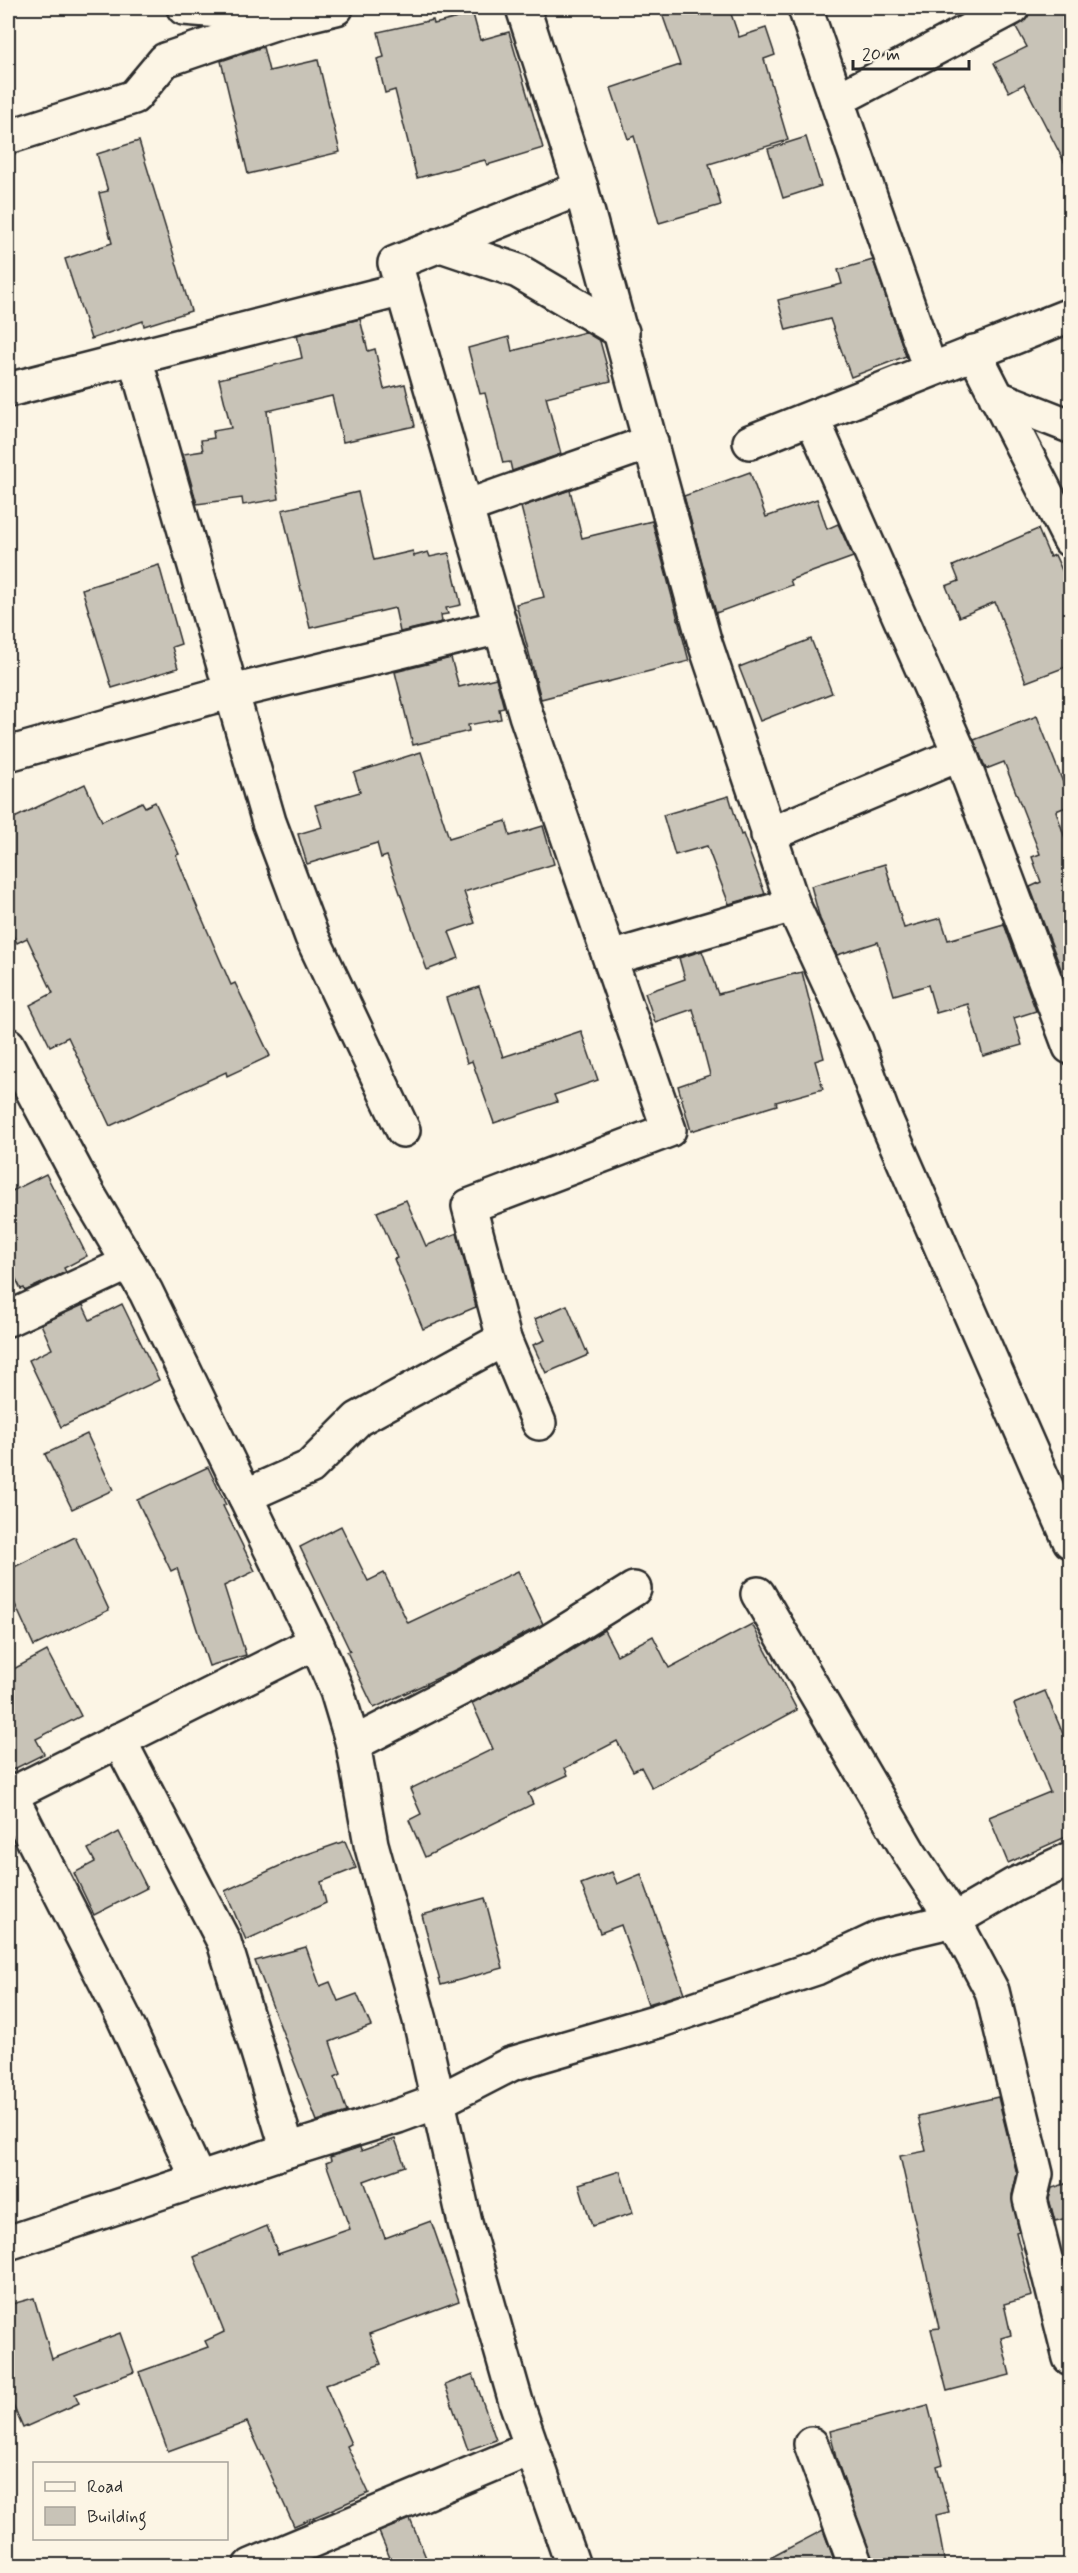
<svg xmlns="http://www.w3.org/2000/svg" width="1078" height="2573" font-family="Mynerve,sans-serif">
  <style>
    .building { fill: #c8c3b7; stroke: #2b2b2b; stroke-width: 1.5 }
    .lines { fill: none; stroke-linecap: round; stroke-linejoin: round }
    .street-casing { stroke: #2b2b2b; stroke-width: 38 }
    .street { stroke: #fcf5e5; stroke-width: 33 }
  </style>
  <rect width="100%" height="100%" fill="#fcf5e5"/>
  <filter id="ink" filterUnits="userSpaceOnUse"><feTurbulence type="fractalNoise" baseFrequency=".0167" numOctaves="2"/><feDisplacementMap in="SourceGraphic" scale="12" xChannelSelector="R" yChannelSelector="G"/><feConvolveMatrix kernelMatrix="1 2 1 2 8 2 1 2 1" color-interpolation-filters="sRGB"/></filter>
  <g filter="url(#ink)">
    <g class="building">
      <path d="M 660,8 L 729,8 L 739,37 L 766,28 L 775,55 L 764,59 L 788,140 L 709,164 L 721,205 L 659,223 L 634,136 L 628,139 L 611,88 L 680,65 Z"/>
      <path d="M 1031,8 L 1071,8 L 1071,175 L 1024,84 L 1009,92 L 994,63 L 1027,47 L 1016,27 L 1027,18 Z"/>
      <path d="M 473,14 L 480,40 L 509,32 L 543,148 L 487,165 L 485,160 L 417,178 L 395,90 L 385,93 L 377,59 L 384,57 L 378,32 L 433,20 L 434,24 Z"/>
      <path d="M 263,47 L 269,71 L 318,60 L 340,152 L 248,174 L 221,61 Z"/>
      <path d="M 806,137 L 821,186 L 783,198 L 768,149 Z"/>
      <path d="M 139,141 L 191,311 L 144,326 L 143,321 L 91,339 L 65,259 L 112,243 L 99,193 L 108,191 L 97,154 Z"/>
      <path d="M 873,260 L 906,356 L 851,377 L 830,319 L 786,330 L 778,300 L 842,284 L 838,270 Z"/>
      <path d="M 360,319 L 368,351 L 375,349 L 384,389 L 405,384 L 415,426 L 343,442 L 332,396 L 267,411 L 279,499 L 243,505 L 242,498 L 197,504 L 183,454 L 203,451 L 201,440 L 214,438 L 213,431 L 231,428 L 219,379 L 302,358 L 297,335 Z"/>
      <path d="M 585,332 L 600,341 L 611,381 L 546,397 L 561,454 L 512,471 L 510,462 L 503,463 L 485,393 L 480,394 L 468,348 L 509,337 L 512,351 Z"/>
      <path d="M 750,472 L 766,517 L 817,499 L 827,529 L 838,524 L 853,557 L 790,580 L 792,585 L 716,613 L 684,496 Z"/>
      <path d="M 570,490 L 582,538 L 652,521 L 689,661 L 541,699 L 516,604 L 544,597 L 521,507 Z"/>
      <path d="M 358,492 L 374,560 L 413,551 L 414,556 L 428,552 L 430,557 L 449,553 L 461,605 L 446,608 L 448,614 L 441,615 L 442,622 L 400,632 L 395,608 L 310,628 L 282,510 Z"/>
      <path d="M 1038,529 L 1050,557 L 1055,555 L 1071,590 L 1071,665 L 1026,682 L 995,602 L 959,617 L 946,586 L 959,581 L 953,566 Z"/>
      <path d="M 159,565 L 181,644 L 172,647 L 178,668 L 112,688 L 82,589 Z"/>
      <path d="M 811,639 L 832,693 L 760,721 L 739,667 Z"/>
      <path d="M 451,658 L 459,687 L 496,678 L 504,708 L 499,709 L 501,719 L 468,725 L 469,731 L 413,745 L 395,672 Z"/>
      <path d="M 1037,716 L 1071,803 L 1071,805 L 1056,811 L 1067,844 L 1071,843 L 1071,974 L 1064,977 L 1030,887 L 1041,882 L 1032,857 L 1040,854 L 1004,762 L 986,769 L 974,740 Z"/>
      <path d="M 421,752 L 449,838 L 506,821 L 510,836 L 543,826 L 554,864 L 464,892 L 475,923 L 449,932 L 459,958 L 427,970 L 387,856 L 381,858 L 377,843 L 307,864 L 298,834 L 322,827 L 315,805 L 360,792 L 354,773 Z"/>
      <path d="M 85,784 L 102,821 L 142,802 L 145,807 L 155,802 L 179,854 L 176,855 L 192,895 L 231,985 L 235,983 L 270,1056 L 227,1076 L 226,1072 L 110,1126 L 68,1037 L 50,1046 L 30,1005 L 53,993 L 27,938 L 17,943 L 8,926 L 8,821 Z"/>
      <path d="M 729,796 L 741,835 L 743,834 L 765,894 L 729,904 L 707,846 L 675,855 L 663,815 Z"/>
      <path d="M 885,864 L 904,928 L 941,918 L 948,940 L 1004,924 L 1036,1011 L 1014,1018 L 1022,1045 L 983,1056 L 968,1004 L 936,1013 L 928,985 L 894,995 L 878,942 L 837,955 L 820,919 L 811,886 Z"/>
      <path d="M 702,951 L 718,994 L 802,972 L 824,1058 L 815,1061 L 823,1089 L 776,1102 L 777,1105 L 691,1131 L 678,1086 L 710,1075 L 693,1009 L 655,1022 L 645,993 L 685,979 L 679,958 Z"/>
      <path d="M 479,987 L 503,1057 L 581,1031 L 598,1080 L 554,1095 L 557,1102 L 494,1123 L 472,1061 L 467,1063 L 446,998 Z"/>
      <path d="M 46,1174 L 87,1256 L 64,1268 L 66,1272 L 25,1291 L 24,1288 L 21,1289 L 8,1263 L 8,1193 Z"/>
      <path d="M 406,1200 L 426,1246 L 457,1233 L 476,1307 L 423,1329 L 394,1259 L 397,1258 L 377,1212 Z"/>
      <path d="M 122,1304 L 159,1380 L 61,1427 L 29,1360 L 52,1349 L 41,1324 L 83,1305 L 90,1320 Z"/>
      <path d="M 567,1305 L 588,1355 L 546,1373 L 533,1345 L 545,1340 L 535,1319 Z"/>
      <path d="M 87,1434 L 113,1490 L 72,1509 L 45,1454 Z"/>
      <path d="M 208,1467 L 226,1505 L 223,1506 L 255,1571 L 224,1586 L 246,1655 L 209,1666 L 177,1568 L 171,1571 L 137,1500 Z"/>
      <path d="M 341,1526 L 368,1581 L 384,1573 L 408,1623 L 518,1571 L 543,1624 L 457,1669 L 374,1708 L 347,1652 L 350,1651 L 300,1547 Z"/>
      <path d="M 75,1537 L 109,1610 L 34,1646 L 8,1589 L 8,1570 Z"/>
      <path d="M 752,1624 L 797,1710 L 652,1788 L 641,1767 L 633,1771 L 617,1741 L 565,1768 L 568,1775 L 528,1793 L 533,1804 L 425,1857 L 409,1820 L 421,1814 L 410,1789 L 493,1749 L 472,1703 L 548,1665 L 604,1630 L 617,1655 L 653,1636 L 669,1668 Z"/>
      <path d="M 47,1651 L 81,1716 L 36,1739 L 44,1754 L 8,1772 L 8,1672 Z"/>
      <path d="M 1045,1691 L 1071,1753 L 1071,1839 L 1068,1836 L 1008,1863 L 989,1817 L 1050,1792 L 1014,1704 Z"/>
      <path d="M 119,1832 L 147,1888 L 94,1915 L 74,1873 L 95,1862 L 88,1849 Z"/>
      <path d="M 345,1841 L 356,1868 L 321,1882 L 326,1903 L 246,1940 L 225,1891 L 299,1857 Z"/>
      <path d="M 612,1872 L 617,1884 L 641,1874 L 684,1993 L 648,2004 L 621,1925 L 600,1933 L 581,1884 Z"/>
      <path d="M 485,1898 L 503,1968 L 441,1985 L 422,1915 Z"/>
      <path d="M 306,1947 L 320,1986 L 330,1982 L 338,2001 L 357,1994 L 371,2026 L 330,2042 L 341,2074 L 335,2077 L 347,2112 L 317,2121 L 255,1961 Z"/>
      <path d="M 998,2097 L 1017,2174 L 1012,2195 L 1019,2231 L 1016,2232 L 1032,2296 L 1004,2304 L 1011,2335 L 1001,2338 L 1010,2375 L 947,2391 L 931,2329 L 939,2328 L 900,2156 L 926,2151 L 918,2116 Z"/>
      <path d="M 395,2139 L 405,2166 L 364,2181 L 385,2238 L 431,2221 L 459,2301 L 369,2334 L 381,2364 L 325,2385 L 351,2444 L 347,2446 L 369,2493 L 294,2526 L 247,2422 L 168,2451 L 139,2372 L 208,2347 L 205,2341 L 224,2332 L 194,2257 L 267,2226 L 278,2254 L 350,2229 L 326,2163 L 331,2161 L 330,2157 L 360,2147 L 361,2151 Z"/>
      <path d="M 620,2171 L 633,2213 L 592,2226 L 579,2184 Z"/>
      <path d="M 1071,2182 L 1071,2217 L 1055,2221 L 1049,2199 L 1052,2188 Z"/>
      <path d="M 34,2298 L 52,2359 L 120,2333 L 134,2372 L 75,2394 L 79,2403 L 23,2428 L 8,2394 L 8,2305 Z"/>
      <path d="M 473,2374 L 496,2440 L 468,2450 L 445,2385 Z"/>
      <path d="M 928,2405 L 943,2464 L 937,2466 L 949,2512 L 936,2515 L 945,2565 L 874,2565 L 836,2458 L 830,2431 Z"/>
      <path d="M 410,2519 L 429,2565 L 393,2565 L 379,2532 Z"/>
      <path d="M 823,2530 L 836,2565 L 757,2565 Z"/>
    </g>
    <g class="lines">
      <g class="street-casing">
        <g id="street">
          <path d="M 184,8 L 278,16"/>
          <path d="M 523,8 L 581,188 L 704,640 L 793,905 L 856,1041 L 881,1109 L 1070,1541"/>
          <path d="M 805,8 L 930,369"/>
          <path d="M 837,100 L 1012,8"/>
          <path d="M 8,137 L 134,97 L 165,60 L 277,22 L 336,8"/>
          <path d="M 441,245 L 518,271 L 622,332"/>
          <path d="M 974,352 L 1070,540"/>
          <path d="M 135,358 L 269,822 L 312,937 L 403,1130"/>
          <path d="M 8,390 L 403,289"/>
          <path d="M 996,397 L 1070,426"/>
          <path d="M 812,418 L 960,754 L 1070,1047"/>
          <path d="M 750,442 L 1070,315"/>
          <path d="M 466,507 L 651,442"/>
          <path d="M 8,754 L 211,697 L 500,627"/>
          <path d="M 768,835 L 960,754"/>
          <path d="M 611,958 L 793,905"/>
          <path d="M 8,1045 L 88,1194 L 146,1292 L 316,1642 L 337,1691 L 353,1744 L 371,1844 L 420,2020 L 465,2223 L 516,2402 L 573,2566"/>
          <path d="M 8,1319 L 129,1263"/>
          <path d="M 539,1423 L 504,1339 L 469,1206 L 669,1130 L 526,715 L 395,263 L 581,188"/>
          <path d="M 245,1496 L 310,1467 L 358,1419 L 504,1339"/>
          <path d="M 758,1594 L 910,1854 L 954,1920 L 992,1991 L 1036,2174 L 1030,2199 L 1070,2358"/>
          <path d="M 119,1740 L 224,1942 L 288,2150"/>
          <path d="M 353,1744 L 539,1648 L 634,1589"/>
          <path d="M 8,1790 L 123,2016 L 198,2179"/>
          <path d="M 10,1795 L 316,1642"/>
          <path d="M 8,2243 L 288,2150 L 398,2116 L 439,2101 L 511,2064 L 658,2021 L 816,1968 L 882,1937 L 954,1920 L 1014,1885 L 1070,1859"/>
          <path d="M 811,2444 L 856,2566"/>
          <path d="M 251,2566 L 532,2448"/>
        </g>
      </g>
      <use href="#street" class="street"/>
    </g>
  </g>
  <rect width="1078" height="2573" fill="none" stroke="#fcf5e5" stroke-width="30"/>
  <rect x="15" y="15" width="1048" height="2543" fill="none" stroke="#2b2b2b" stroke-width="2" filter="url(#ink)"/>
  <rect x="33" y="2462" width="195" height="78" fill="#fcf5e5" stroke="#a8a49b" stroke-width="1.5"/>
  <rect x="45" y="2482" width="30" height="9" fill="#fcf5e5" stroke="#a8a49b" stroke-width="1.5"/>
  <text x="87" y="2492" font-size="18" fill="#2b2b2b">Road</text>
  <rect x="45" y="2507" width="30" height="18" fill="#c8c3b7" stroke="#a8a49b" stroke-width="1.5"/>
  <text x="87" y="2522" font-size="18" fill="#2b2b2b">Building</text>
  <path d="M853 60v9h116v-9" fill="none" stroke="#2b2b2b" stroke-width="3"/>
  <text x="862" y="60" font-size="18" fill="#2b2b2b" stroke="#fcf5e5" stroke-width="4.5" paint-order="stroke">20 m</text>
</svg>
